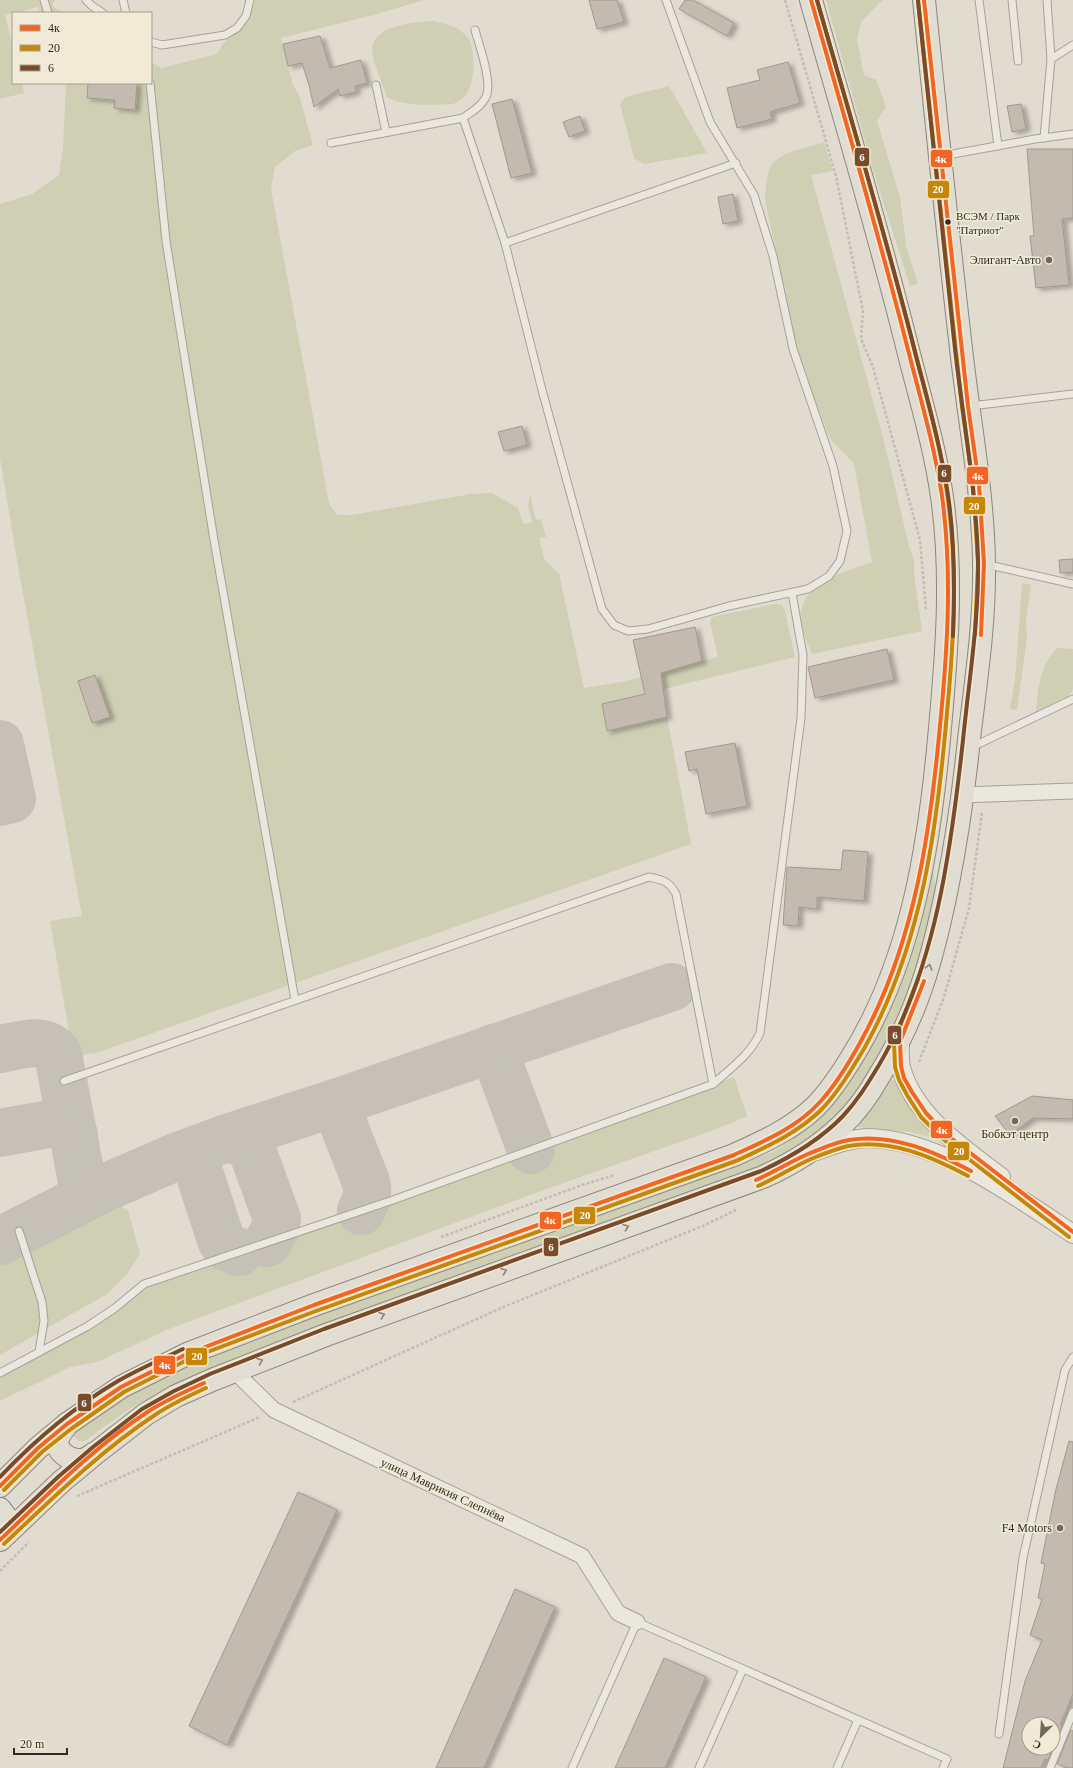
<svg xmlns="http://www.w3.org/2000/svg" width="1073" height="1768" font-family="'Times New Roman',serif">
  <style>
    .green { fill: #cecfb3 }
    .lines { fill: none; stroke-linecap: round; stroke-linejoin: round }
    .taxiway { stroke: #c5c1b7; stroke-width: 48 }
    .building { fill: #c4bbb0; stroke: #a1988e; filter: url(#shadow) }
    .service-casing { stroke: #a7a197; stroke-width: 9 }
    .minor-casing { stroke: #a7a197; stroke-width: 17 }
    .tertiary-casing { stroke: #a7a197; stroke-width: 20 }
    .primary-casing { stroke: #8c877e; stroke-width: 24 }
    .path { stroke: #c2beb6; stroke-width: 2.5; stroke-dasharray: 3 2; stroke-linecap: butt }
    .service { stroke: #eae7df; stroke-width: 7 }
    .minor { stroke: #eae7df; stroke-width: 15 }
    .tertiary { stroke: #eae7df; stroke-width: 18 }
    .primary { stroke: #e1ddd2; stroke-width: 22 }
    .bus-1-casing { stroke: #f1ead6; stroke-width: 7 }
    .bus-2-casing { stroke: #f1ead6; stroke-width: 7 }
    .bus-3-casing { stroke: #f1ead6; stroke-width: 7 }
    .bus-1 { stroke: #f26522; stroke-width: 4 }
    .bus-2 { stroke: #c68708; stroke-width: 4 }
    .bus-3 { stroke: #7a4b2a; stroke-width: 4 }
    .oneway { stroke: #8a8479 }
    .bus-dot { fill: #342b20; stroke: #f1ead6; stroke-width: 1.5 }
    .poi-dot { fill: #71695d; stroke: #f1ead6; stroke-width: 1.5 }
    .labels { text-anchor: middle; stroke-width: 3; stroke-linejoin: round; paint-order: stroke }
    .bus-label { font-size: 11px; fill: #342b20; stroke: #f1ead6; text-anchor: start }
    .poi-label { font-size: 12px; fill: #342b20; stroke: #f1ead6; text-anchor: end }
    .street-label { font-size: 12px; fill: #342b20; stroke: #f1ead6 }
    .line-badge { stroke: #f1ead6; stroke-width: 1.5 }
    .badge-label { font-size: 11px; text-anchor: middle; font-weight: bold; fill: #fff }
  </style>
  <defs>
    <filter id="shadow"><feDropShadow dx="4.5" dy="2.5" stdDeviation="2" flood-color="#0004"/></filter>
  </defs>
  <rect width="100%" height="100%" fill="#e1dccf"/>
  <g class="green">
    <path d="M 0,0 L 55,0 L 52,6 L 64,13 L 40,13 L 38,7 L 5,15 L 13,48 L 13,83 L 22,83 L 24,93 L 0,99 Z"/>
    <path d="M 255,0 L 424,0 L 377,14 L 281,38 L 293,85 L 299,95 L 313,145 L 295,151 L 275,167 L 271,189 L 329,503 L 337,515 L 352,515 L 471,494 L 492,493 L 518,508 L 523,524 L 532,522 L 528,506 L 530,495 L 536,520 L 541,519 L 546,537 L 539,538 L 544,559 L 559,574 L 584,688 L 622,682 L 718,657 L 710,622 L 712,617 L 775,604 L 782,605 L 785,611 L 795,657 L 602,704 L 607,731 L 667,717 L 691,844 L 96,1053 L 81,1055 L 72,1050 L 50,921 L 82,916 L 19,572 L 0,458 L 0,204 L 32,194 L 59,175 L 63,147 L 66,83 L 151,83 L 151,62 L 161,68 L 217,54 L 224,42 L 233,36 L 243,25 L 252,11 Z"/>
    <path d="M 826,0 L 884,0 L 879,3 L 861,22 L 857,40 L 864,75 L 876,80 L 886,107 L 877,121 L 900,197 L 906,246 L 918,284 L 910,286 L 874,173 Z"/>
    <path d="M 432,21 C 445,23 460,27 468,38 C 476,51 475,80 467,93 C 464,99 459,101 453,104 C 433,105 404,107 387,97 C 383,85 372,60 372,49 C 373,25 416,22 432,21 Z"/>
    <path d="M 669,86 L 707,153 L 644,164 L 634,158 L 620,104 L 625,97 Z"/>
    <path d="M 824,142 L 833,171 L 811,175 L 884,441 L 909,546 L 914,560 L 914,573 L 922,631 L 812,654 C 809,645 803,635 802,625 C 794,584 843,573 872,562 L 854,464 L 829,437 L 795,346 L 765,199 C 766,189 766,178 770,168 C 776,153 809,147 824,142 Z"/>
    <path d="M 1022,583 L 1031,585 L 1026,620 L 1027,638 L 1017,710 L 1010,709 L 1015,680 Z"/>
    <path d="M 1057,648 L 1073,649 L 1073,689 L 1068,697 L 1036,711 C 1039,685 1039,668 1057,648 Z"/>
    <path d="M 932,860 C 933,874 937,890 935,903 C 933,914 929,925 926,935 C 909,1000 878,1075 830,1122 C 803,1149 768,1164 733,1178 L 320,1327 L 193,1376 L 131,1408 L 83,1442 L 79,1441 L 73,1435 L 74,1431 L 126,1395 L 184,1363 L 317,1314 L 738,1165 C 749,1161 761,1157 772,1152 C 786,1145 800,1134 811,1124 C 889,1056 905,955 932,860 Z"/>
    <path d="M 734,1077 L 747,1116 L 717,1129 L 549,1188 L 169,1329 L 97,1362 L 70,1367 L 0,1401 L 0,1375 L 46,1352 L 114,1311 L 141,1292 L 151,1282 Z"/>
    <path d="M 890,1079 L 895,1080 L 903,1094 L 936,1135 L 934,1138 L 910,1132 L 858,1127 L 857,1123 Z"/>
    <path d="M 113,1202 L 128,1210 L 140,1254 L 127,1274 L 107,1294 L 0,1355 L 0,1261 Z"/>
  </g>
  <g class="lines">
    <g class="taxiway">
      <path d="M 0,744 L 12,799 L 0,802"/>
      <path d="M 493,1048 L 531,1150"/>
      <path d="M 0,1049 C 19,1046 44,1035 58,1054 L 83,1187 L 74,1204"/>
      <path d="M 335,1103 L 366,1182 C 369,1194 366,1201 361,1211"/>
      <path d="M 0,1133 L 55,1123 L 60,1124 L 74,1135"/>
      <path d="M 227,1138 L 242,1142 L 252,1150 L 277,1219 L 274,1232 L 267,1243"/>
      <path d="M 178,1156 L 189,1160 L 198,1169 L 221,1240 L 226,1247 L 239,1252"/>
      <path d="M 0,1241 L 102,1189 L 178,1156 L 227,1138 L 335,1103 L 672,987"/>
    </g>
  </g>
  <g class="building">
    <path d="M 589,0 L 617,0 L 624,22 L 597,29 Z"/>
    <path d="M 685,0 L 693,0 L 734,23 L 727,36 L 679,9 Z"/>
    <path d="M 320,36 L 330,68 L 361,60 L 367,83 L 355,86 L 356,92 L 340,96 L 338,89 L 314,107 L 309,85 L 302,63 L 288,66 L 283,44 Z"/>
    <path d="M 788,62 L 800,103 L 770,112 L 772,119 L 737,128 L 727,88 L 760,80 L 757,70 Z"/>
    <path d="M 88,83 L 137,83 L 135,110 L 114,108 L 115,100 L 87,98 Z"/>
    <path d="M 512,99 L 532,173 L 511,178 L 492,104 Z"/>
    <path d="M 1021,104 L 1026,129 L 1012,132 L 1007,106 Z"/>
    <path d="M 580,116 L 585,131 L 569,137 L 563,122 Z"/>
    <path d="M 1027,149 L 1073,149 L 1073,218 L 1062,219 L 1069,285 L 1036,288 L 1030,236 L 1034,236 Z"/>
    <path d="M 733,194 L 738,221 L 723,224 L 718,197 Z"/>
    <path d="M 522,426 L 527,445 L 504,451 L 498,432 Z"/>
    <path d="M 1073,559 L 1073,572 L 1060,573 L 1059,560 Z"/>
    <path d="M 695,627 L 702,661 L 661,673 L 667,717 L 607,731 L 602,704 L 645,694 L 633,640 Z"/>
    <path d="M 887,649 L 894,680 L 815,698 L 808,667 Z"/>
    <path d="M 95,675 L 110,717 L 92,723 L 78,681 Z"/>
    <path d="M 735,743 L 747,806 L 706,814 L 697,769 L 689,771 L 685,752 Z"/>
    <path d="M 843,850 L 868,852 L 864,901 L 817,897 L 817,909 L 799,907 L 798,926 L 783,925 L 787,867 L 841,870 Z"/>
    <path d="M 1032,1096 L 1073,1100 L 1073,1119 L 1033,1118 L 1010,1135 L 995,1116 Z"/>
    <path d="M 1069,1441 L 1073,1442 L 1073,1694 L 1060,1725 L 1062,1726 L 1053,1748 L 1053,1724 L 1029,1724 L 1029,1748 L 1053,1748 L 1048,1760 L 1045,1759 L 1041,1768 L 1003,1768 L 1025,1681 L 1042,1640 L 1030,1635 L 1042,1599 L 1038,1598 L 1045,1564 L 1041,1563 L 1056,1489 Z"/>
    <path d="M 298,1492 L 337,1510 L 227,1745 L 189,1726 Z"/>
    <path d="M 515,1589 L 555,1607 L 484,1768 L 436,1768 Z"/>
    <path d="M 664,1658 L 706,1677 L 665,1768 L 615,1768 Z"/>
    <path d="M 1071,1730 L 1073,1731 L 1073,1768 L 1068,1768 L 1057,1764 Z"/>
  </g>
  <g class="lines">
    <g class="service-casing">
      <g id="service">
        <path d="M 44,0 L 48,13"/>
        <path d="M 86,0 L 92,6 L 103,13"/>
        <path d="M 123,0 L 126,13"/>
        <path d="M 666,0 L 710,122 L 754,195 L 773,256 L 793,349 L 833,466 L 847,531 L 840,561 L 829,576 L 808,589 L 729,606 L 648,629 L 628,631 L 614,625 L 602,609 L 542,390 L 505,243 L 736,163"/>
        <path d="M 979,0 L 998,146"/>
        <path d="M 1012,0 L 1018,61"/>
        <path d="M 1047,0 L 1051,59"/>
        <path d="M 151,42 L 162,45 L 225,35 L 237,28 L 246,16 L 250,0"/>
        <path d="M 150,83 L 166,241 L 214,540 L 295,1000"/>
        <path d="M 376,85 L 386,132"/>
        <path d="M 463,118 C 471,112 481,107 486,97 C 493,83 479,45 475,30"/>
        <path d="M 1044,138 L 1051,59 L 1073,45"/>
        <path d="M 331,143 L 463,118 L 505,243"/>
        <path d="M 942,156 L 1035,139 L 1073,134"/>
        <path d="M 970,406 L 1073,394"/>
        <path d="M 985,564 L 1073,584"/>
        <path d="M 972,747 L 1073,699"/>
        <path d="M 64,1081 L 649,877 C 663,880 669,881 676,894 L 713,1084"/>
        <path d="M 19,1231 L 42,1302 L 44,1321 L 39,1352"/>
        <path d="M 0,1373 L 88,1326 L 115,1308 L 144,1284 L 393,1200 L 713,1084 C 731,1068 750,1055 760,1033 L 801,718 L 803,655 L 792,593"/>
        <path d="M 999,1734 L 1023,1558 L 1065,1370 L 1073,1357"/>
        <path d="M 572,1768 L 637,1622 L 947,1759 L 943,1768"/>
        <path d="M 699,1768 L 743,1669"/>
        <path d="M 837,1768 L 858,1720"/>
        <path d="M 1050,1768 L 1073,1712"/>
      </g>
    </g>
    <g class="minor-casing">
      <g id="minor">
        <path d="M 963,795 L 1073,791"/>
        <path d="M 234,1371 L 274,1410 L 582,1556 L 618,1613 L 637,1622"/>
      </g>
    </g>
    <g class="tertiary-casing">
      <g id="tertiary">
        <path d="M 900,1042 C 900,1050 899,1059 901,1067 C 913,1115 964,1149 1001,1177"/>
        <path d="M 816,1151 C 833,1145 848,1139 866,1138 C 937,1138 1015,1196 1073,1234"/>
      </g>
    </g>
    <g class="primary-casing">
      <g id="primary">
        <path d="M 67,1424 C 64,1429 60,1433 58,1438 C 54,1450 69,1461 80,1460 C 86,1460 90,1456 95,1453"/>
        <path d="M 0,1486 L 38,1448 L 67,1424 L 121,1387 L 187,1354 L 314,1305 L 734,1155 C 763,1142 792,1129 815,1107 C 829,1093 841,1075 852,1057 C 913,959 930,841 940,728 C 947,651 953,574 942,497 C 935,447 920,398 908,350 C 879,233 844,117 811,0"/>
        <path d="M 0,1509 L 6,1517 L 5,1523 L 0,1533"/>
        <path d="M 0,1540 L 62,1481 L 97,1452 L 146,1414 L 176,1396 L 212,1380 L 326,1335 L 763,1177 C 792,1164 818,1148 841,1126 C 856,1112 869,1094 879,1076 C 917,1016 933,957 947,888 C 957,838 964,789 969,739 C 976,680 985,622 984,563 C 983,494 970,426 962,357 C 948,238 936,119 924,0"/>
      </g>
    </g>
    <g class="path">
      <path d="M 785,0 L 836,176 L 863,311 L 861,339 L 873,367 L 920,540 L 926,610"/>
      <path d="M 919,1062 L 944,997 L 969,908 L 982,812"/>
      <path d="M 441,1237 L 582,1185 L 615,1175"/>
      <path d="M 293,1402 L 501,1308 L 705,1225 L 738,1209"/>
      <path d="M 77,1496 L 260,1417"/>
      <path d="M 0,1571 L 29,1542"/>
    </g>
    <use href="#service" class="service"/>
    <use href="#minor" class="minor"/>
    <use href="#tertiary" class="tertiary"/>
    <use href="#primary" class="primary"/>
    <g class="bus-1-casing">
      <g id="bus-1">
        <path d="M 924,0 L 968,406 L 979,484 L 984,563 L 981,635"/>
        <path d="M 924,981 L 900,1042 L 901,1066 L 904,1078 L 912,1092 L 926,1113 L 947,1135 L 1073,1232"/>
        <path d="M 756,1180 C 774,1172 790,1162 808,1154 C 821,1149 835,1142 849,1140 C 892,1133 933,1151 971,1171"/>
        <path d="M 0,1486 L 38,1448 L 67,1424 L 121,1387 L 187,1354 L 314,1305 L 734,1155 C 764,1141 796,1128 819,1103 C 836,1085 849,1063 861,1041 C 916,941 931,827 941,715 C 948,642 952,569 942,496 C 934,443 918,390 905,338 C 876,225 843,112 811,0"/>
        <path d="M 0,1540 C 47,1495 97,1444 152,1409 C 169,1399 186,1391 204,1383"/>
      </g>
    </g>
    <g class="bus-2-casing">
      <g id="bus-2">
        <path d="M 918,1 L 962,407 L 973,485 L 978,563 L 975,635"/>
        <path d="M 918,979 L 894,1042 L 895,1067 L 899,1080 L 907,1095 L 921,1117 L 943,1139 L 1069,1237"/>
        <path d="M 758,1186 C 776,1178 793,1167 811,1159 C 823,1154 836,1149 848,1146 C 890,1138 932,1157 968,1176"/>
        <path d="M 4,1490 L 42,1452 L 71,1429 L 124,1392 L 189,1359 L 316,1311 L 736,1161 C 766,1147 798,1133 822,1109 C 839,1091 852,1069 865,1047 C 922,944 937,829 947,713 C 954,640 958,566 947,493 C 940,441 925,391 912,340 C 883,226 849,113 817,0"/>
        <path d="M 4,1544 C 52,1499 100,1451 155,1415 C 171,1404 189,1396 206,1388"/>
      </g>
    </g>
    <g class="bus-3-casing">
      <g id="bus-3">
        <path d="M 817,0 C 849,112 882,223 911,336 C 924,389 940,441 948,495 C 955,542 955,589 953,636"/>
        <path d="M 0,1477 C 34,1441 74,1407 118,1381 C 139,1369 162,1359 183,1349"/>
        <path d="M 0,1532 L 58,1477 L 93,1447 L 142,1409 L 174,1391 L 210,1374 L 324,1329 L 761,1171 C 791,1157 820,1140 843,1116 C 858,1100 868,1083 879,1065 C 936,968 951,850 963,740 C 969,680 979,620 978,560 C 976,489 963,419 955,349 C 942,233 930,117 918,1"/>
      </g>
    </g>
    <use href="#bus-1" class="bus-1"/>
    <use href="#bus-2" class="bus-2"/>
    <use href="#bus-3" class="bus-3"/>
  </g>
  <defs><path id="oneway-chevron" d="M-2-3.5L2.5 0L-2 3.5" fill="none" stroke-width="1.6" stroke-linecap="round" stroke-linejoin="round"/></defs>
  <g class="oneway">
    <use href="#oneway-chevron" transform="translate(929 967) rotate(-73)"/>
    <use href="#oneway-chevron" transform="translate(626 1227) rotate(-20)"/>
    <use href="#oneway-chevron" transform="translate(504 1271) rotate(-20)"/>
    <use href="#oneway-chevron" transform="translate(382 1315) rotate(-20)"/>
    <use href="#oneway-chevron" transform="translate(260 1361) rotate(-21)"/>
  </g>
  <circle class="bus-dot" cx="948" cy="222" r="3.5"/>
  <g class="poi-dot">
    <circle cx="1049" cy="260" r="4"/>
    <circle cx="1015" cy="1121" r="4"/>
    <circle cx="1060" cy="1528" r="4"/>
  </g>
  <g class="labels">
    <g class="bus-label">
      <text x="956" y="220">ВСЭМ / Парк<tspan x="956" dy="14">"Патриот"</tspan></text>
    </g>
    <g class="poi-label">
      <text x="1041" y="264">Элигант-Авто</text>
      <text x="1015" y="1138" text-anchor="middle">Бобкэт центр</text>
      <text x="1052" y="1532">F4 Motors</text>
    </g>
    <g class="street-label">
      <text transform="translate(443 1490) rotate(25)" y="4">улица Маврикия Слепнёва</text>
    </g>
  </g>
  <g class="line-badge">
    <rect x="854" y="147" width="16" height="20" rx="4" fill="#7a4b2a"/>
    <rect x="930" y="149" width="23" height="19" rx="4" fill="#f26522"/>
    <rect x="927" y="180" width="23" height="19" rx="4" fill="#c68708"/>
    <rect x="937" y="464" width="15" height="19" rx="4" fill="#7a4b2a"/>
    <rect x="966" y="466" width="23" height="19" rx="4" fill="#f26522"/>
    <rect x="963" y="496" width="23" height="19" rx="4" fill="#c68708"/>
    <rect x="887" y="1025" width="15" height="20" rx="4" fill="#7a4b2a"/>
    <rect x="930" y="1120" width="23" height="19" rx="4" fill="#f26522"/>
    <rect x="947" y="1141" width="23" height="20" rx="4" fill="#c68708"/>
    <rect x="573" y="1206" width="23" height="19" rx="4" fill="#c68708"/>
    <rect x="539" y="1211" width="23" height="19" rx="4" fill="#f26522"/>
    <rect x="543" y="1237" width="16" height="20" rx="4" fill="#7a4b2a"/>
    <rect x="185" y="1347" width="23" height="19" rx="4" fill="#c68708"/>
    <rect x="153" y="1355" width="23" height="20" rx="4" fill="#f26522"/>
    <rect x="77" y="1393" width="15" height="19" rx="4" fill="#7a4b2a"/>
  </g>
  <g class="badge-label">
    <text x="862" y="161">6</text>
    <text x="941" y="163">4к</text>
    <text x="938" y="193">20</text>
    <text x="944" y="477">6</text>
    <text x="978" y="480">4к</text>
    <text x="974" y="510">20</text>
    <text x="895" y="1039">6</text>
    <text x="942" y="1134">4к</text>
    <text x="959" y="1155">20</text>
    <text x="585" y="1219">20</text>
    <text x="550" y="1224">4к</text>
    <text x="551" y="1251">6</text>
    <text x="197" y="1360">20</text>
    <text x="165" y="1369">4к</text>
    <text x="84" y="1407">6</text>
  </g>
  <rect x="12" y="12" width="140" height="72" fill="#f1ead6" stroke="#a59e8d"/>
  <rect x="20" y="25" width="20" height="6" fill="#f26522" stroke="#a59e8d"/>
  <text x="48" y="32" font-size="12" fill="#342b20">4к</text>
  <rect x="20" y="45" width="20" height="6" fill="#c68708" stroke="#a59e8d"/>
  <text x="48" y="52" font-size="12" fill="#342b20">20</text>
  <rect x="20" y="65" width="20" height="6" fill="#7a4b2a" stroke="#a59e8d"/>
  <text x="48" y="72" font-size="12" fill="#342b20">6</text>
  <g transform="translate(1041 1736) rotate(205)"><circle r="19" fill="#f1ead6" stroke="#a59e8d"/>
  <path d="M0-3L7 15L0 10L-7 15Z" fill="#71695d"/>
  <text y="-6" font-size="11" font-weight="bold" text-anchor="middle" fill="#342b20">С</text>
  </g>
  <path d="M14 1748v6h53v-6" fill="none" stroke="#342b20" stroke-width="2"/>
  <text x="20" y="1748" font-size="12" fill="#342b20" stroke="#f1ead6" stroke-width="3" paint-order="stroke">20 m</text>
</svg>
